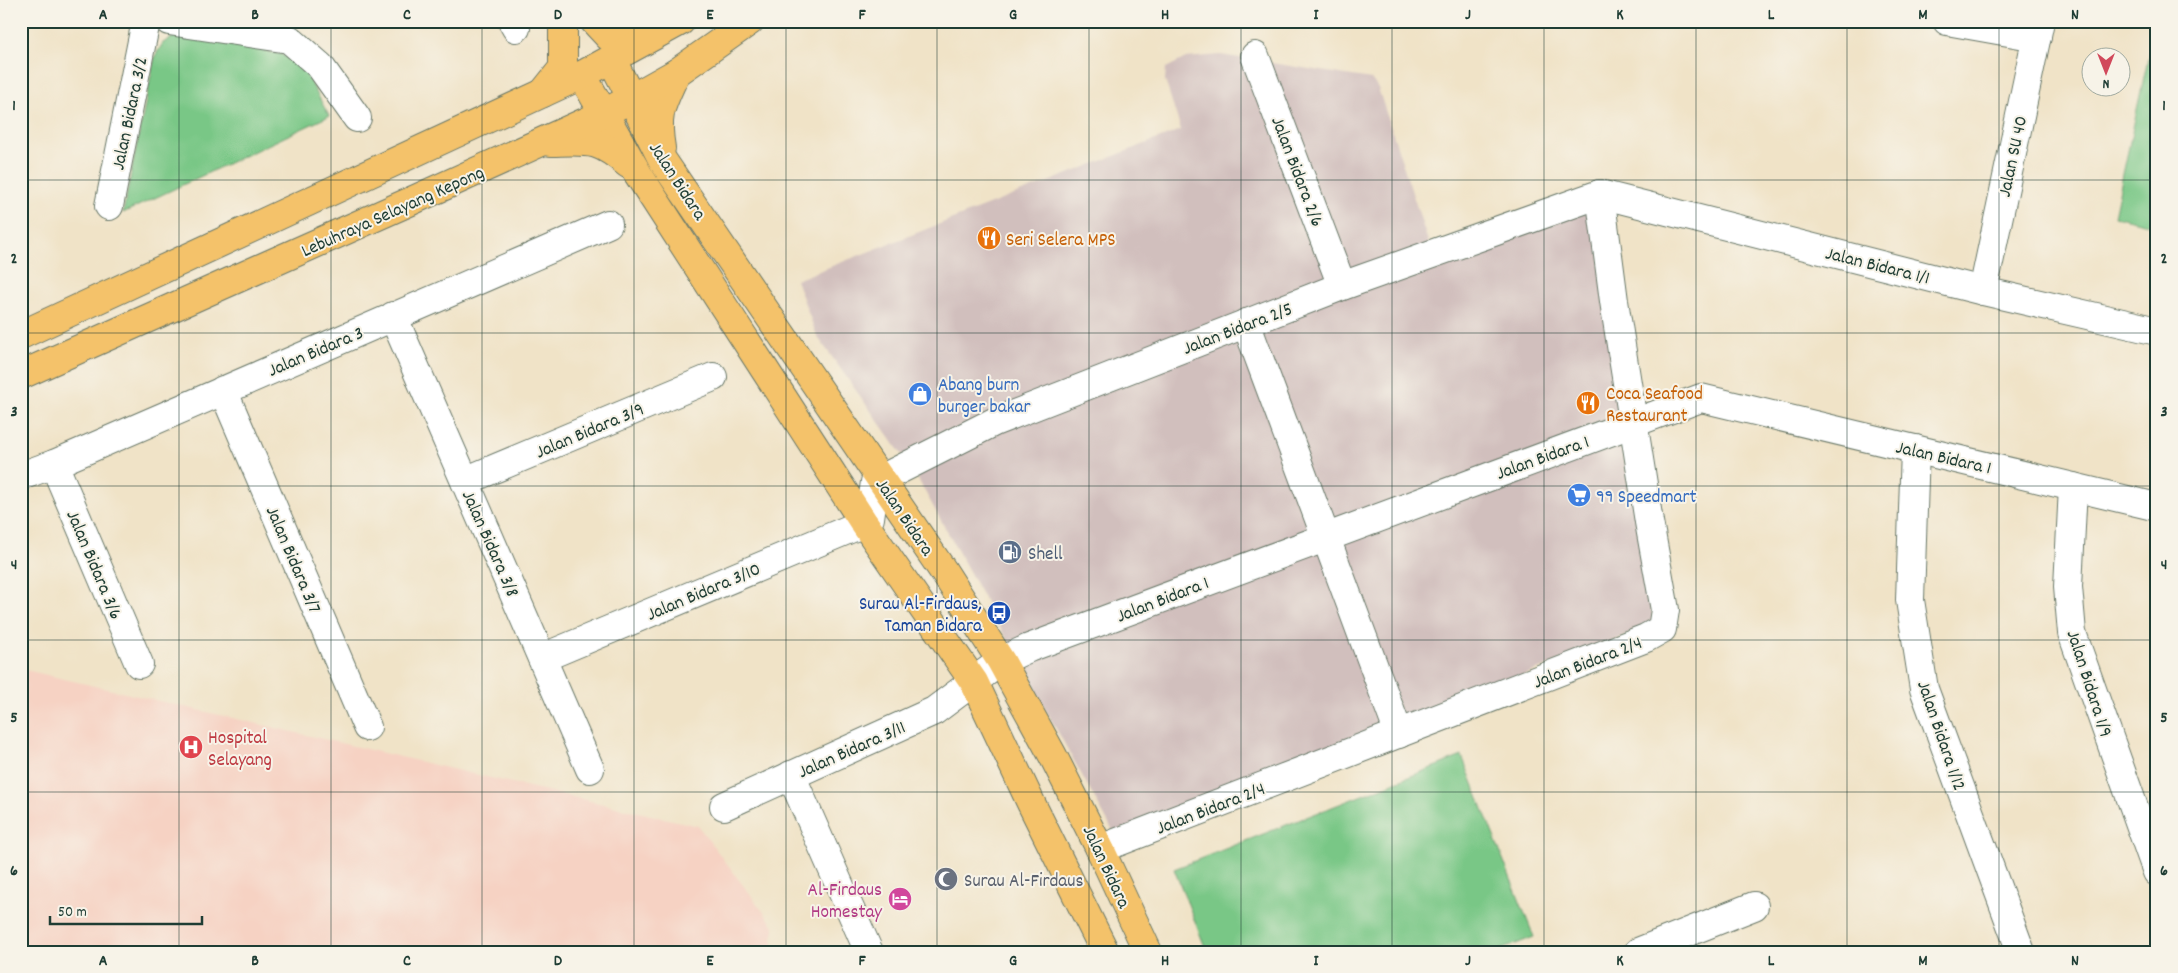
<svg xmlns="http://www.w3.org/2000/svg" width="2178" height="973" font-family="Dekko,sans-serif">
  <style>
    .built { fill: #f6d2c3 }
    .industrial { fill: #d1bfbd }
    .green { fill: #79c786; stroke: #4c825d }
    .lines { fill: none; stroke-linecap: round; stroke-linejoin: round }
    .minor-casing { stroke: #687767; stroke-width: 30 }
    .major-casing { stroke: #687767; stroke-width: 30 }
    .minor { stroke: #fff; stroke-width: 28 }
    .major { stroke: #f4c26a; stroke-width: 28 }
    .grid { fill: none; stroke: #1f3d34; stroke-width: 1; stroke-opacity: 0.55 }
    .labels { text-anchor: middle; stroke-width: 4; stroke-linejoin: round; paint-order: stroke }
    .street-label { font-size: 19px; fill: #1f3d34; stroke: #f7f3e8 }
    .food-label { font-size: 19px; fill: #c56008; stroke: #f7f3e8; text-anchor: start }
    .shop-label { font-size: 19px; fill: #366cbe; stroke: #f7f3e8; text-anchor: start }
    .service-label { font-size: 19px; fill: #4e5e75; stroke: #f7f3e8; text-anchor: start }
    .transit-label { font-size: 19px; fill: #164399; stroke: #f7f3e8; text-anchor: end }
    .health-label { font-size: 19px; fill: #be3a42; stroke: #f7f3e8; text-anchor: start }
    .worship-label { font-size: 19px; fill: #5b616d; stroke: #f7f3e8; text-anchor: start }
    .hotel-label { font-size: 19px; fill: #b23c85; stroke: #f7f3e8; text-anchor: end }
    .neatline { fill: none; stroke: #1f3d34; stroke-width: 2 }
    .grid-label { font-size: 16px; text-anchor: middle; font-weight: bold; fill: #1f3d34 }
  </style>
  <rect width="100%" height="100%" fill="#f7f3e8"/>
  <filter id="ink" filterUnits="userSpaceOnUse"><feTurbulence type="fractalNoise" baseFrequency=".02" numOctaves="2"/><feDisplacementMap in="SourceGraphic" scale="10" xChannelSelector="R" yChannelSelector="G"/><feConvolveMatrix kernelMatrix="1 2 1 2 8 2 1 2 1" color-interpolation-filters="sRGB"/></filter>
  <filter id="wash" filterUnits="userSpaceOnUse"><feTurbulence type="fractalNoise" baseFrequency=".0096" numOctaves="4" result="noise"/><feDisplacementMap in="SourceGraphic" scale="20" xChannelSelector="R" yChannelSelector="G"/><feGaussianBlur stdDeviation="1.12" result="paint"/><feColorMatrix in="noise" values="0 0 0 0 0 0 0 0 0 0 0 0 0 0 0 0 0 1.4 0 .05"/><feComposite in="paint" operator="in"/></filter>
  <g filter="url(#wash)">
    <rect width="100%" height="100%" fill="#f0e3c7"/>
    <path class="built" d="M 21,669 L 698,826 L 774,926 L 772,952 L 21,952 Z"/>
    <path class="industrial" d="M 1221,55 L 1371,79 L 1378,88 L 1434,260 L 1595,204 L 1654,625 L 1114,833 L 913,470 L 817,336 L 796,280 L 1181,130 L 1165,80 L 1166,68 L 1186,58 Z"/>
    <g class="green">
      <path d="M 2156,21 L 2157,21 L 2157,226 L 2114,216 Z"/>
      <path d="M 180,33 L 280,54 L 301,64 L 329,116 L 123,213 L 155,56 L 163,43 Z"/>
      <path d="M 1462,756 L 1534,937 L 1495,952 L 1207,952 L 1174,869 Z"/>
    </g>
  </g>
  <g filter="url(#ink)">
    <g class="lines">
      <g class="minor-casing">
        <g id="minor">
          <path d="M 169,21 L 289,39 L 320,66 L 357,118"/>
          <path d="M 512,21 L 516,28"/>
          <path d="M 1947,21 L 2037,37"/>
          <path d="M 1255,56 L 1342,286"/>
          <path d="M 1600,194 L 1983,291 L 2157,331"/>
          <path d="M 109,206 L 146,21"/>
          <path d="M 1983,291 L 2040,21"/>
          <path d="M 393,316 L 590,769"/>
          <path d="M 1246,323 L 1399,734"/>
          <path d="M 223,390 L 367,727"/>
          <path d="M 1915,449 L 1910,600 L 1924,689 L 2021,952"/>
          <path d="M 54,464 L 139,664"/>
          <path d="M 21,476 L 54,464 L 608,224"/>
          <path d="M 465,481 L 713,377"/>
          <path d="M 2073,487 L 2068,587 L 2072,633 L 2157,872"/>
          <path d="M 542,658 L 864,523 L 870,518 L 875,482 L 994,422 L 1342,286 L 1600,194"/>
          <path d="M 791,775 L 869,952"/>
          <path d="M 724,806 L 934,711 L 1001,661 L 1029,648 L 1701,398 L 2157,507"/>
          <path d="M 1100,849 L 1646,638 L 1662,629 L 1665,610 L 1649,522 L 1614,301 L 1600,194"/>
          <path d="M 1638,952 L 1754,906"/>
        </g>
      </g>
      <g class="major-casing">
        <g id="major">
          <path d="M 594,21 L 609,37 L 651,36"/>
          <path d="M 612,60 L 663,161 L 944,572 L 1001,661 L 1053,756 L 1100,849 L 1148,952"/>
          <path d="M 582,75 L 638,174 L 864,523 L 974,682 L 1031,803 L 1105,952"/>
          <path d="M 543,93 L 563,68 L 563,22"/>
          <path d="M 551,142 C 590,141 597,138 628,164"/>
          <path d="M 661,148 C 655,113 662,104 676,73"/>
          <path d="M 21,335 L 582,75 L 681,21"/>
          <path d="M 21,375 L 409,202 L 603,114 L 676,73 L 750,21"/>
        </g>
      </g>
      <use href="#minor" class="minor"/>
      <use href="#major" class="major"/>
    </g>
  </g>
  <path class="grid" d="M 179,21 L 179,952M 331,21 L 331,952M 482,21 L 482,952M 634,21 L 634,952M 786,21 L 786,952M 937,21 L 937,952M 1089,21 L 1089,952M 1241,21 L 1241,952M 1392,21 L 1392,952M 1544,21 L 1544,952M 1696,21 L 1696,952M 1847,21 L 1847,952M 1999,21 L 1999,952M 21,180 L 2157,180M 21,333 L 2157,333M 21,486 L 2157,486M 21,640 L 2157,640M 21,792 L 2157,792"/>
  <defs>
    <g id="restaurant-disc" transform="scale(1.25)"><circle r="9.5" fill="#e8710a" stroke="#f7f3e8"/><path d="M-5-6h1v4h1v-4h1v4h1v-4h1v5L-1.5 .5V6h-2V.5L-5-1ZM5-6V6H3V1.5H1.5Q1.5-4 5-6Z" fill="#fff"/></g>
    <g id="shop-disc" transform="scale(1.25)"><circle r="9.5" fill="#3f7fe0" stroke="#f7f3e8"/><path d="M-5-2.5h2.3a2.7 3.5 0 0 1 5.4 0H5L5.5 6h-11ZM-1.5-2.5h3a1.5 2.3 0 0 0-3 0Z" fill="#fff"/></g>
    <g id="supermarket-disc" transform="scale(1.25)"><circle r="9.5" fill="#3f7fe0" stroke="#f7f3e8"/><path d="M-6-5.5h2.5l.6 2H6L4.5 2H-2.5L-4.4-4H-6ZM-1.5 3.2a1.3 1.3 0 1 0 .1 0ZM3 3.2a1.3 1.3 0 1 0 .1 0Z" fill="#fff"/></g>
    <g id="fuel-disc" transform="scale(1.25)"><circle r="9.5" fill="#5c6f8a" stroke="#f7f3e8"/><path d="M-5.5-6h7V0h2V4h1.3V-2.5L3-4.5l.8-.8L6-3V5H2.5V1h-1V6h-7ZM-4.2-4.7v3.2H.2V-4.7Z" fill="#fff"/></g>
    <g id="bus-disc" transform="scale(1.25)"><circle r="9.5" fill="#1a4fb4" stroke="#f7f3e8"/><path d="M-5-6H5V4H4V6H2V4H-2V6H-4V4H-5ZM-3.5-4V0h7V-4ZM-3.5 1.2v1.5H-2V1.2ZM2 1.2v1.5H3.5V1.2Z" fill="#fff"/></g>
    <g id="hospital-disc" transform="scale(1.25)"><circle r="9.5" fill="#e0444e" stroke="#f7f3e8"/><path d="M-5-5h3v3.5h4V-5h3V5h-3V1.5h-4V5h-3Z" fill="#fff"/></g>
    <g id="mosque-disc" transform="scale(1.25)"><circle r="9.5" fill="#6b7280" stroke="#f7f3e8"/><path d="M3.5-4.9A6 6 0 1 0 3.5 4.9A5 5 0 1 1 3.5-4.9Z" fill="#fff"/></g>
    <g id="hotel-disc" transform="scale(1.25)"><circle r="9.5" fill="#d1479c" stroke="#f7f3e8"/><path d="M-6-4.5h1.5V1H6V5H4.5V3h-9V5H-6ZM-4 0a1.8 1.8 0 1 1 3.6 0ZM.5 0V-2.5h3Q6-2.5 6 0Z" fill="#fff"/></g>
  </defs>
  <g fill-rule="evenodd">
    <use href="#restaurant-disc" x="989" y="238"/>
    <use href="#shop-disc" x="920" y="394"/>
    <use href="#restaurant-disc" x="1588" y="403"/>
    <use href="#supermarket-disc" x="1579" y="495"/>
    <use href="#fuel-disc" x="1010" y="552"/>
    <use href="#bus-disc" x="999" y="613"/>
    <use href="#hospital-disc" x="191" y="747"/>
    <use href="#mosque-disc" x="946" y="879"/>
    <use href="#hotel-disc" x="900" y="899"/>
  </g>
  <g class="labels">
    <g class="street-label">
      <text transform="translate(128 113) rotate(-78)" y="7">Jalan Bidara 3/2</text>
      <text transform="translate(2011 156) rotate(-78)" y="7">Jalan SU 40</text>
      <text transform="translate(1299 171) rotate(69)" y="7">Jalan Bidara 2/6</text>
      <text transform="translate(679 180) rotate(57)" y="7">Jalan Bidara</text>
      <text transform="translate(392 210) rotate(-24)" y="7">Lebuhraya Selayang Kepong</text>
      <text transform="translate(1878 264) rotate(14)" y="7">Jalan Bidara 1/1</text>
      <text transform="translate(1237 327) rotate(-21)" y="7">Jalan Bidara 2/5</text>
      <text transform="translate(315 350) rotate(-23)" y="7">Jalan Bidara 3</text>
      <text transform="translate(589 429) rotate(-23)" y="7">Jalan Bidara 3/9</text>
      <text transform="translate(1542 456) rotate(-20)" y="7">Jalan Bidara 1</text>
      <text transform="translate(1944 456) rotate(13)" y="7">Jalan Bidara 1</text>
      <text transform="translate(906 516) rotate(56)" y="7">Jalan Bidara</text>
      <text transform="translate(492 543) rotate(66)" y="7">Jalan Bidara 3/8</text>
      <text transform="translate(295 559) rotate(67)" y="7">Jalan Bidara 3/7</text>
      <text transform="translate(96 564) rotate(67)" y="7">Jalan Bidara 3/6</text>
      <text transform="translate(703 590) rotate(-23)" y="7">Jalan Bidara 3/10</text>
      <text transform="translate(1162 598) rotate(-21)" y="7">Jalan Bidara 1</text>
      <text transform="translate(1587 661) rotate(-21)" y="7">Jalan Bidara 2/4</text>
      <text transform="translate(2091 683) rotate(72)" y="7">Jalan Bidara 1/9</text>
      <text transform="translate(1943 735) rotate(71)" y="7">Jalan Bidara 1/12</text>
      <text transform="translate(851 748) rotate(-24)" y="7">Jalan Bidara 3/11</text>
      <text transform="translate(1210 807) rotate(-21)" y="7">Jalan Bidara 2/4</text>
      <text transform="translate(1108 866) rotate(65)" y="7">Jalan Bidara</text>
    </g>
    <g class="food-label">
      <text x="1006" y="245">Seri Selera MPS</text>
      <text x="1606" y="399">Coca Seafood<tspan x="1606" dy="22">Restaurant</tspan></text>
    </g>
    <g class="shop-label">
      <text x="938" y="390">Abang burn<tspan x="938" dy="22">burger bakar</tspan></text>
      <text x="1596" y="502">99 Speedmart</text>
    </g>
    <g class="service-label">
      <text x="1028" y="559">Shell</text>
    </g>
    <g class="transit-label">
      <text x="982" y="609">Surau Al-Firdaus,<tspan x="982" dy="22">Taman Bidara</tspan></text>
    </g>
    <g class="health-label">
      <text x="208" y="743">Hospital<tspan x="208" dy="22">Selayang</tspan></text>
    </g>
    <g class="worship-label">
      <text x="964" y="886">Surau Al-Firdaus</text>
    </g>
    <g class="hotel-label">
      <text x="882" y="895">Al-Firdaus<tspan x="882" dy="22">Homestay</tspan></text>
    </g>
  </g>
  <rect width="2178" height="973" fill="none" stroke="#f7f3e8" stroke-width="55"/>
  <g transform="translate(2106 72) rotate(180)"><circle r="24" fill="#f7f3e8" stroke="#a1aaa0"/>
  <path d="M0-4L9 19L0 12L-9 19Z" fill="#d1495b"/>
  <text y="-8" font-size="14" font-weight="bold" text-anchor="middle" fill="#1f3d34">N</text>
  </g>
  <path d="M50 916v8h152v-8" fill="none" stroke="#1f3d34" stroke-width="2.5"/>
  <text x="58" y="916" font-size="15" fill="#1f3d34" stroke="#f7f3e8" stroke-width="4" paint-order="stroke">50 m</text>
  <rect x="28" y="28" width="2122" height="918" class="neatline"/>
  <g class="grid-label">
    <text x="103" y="19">A</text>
    <text x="255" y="19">B</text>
    <text x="407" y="19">C</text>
    <text x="558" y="19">D</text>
    <text x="710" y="19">E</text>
    <text x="862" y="19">F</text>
    <text x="1013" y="19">G</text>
    <text x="1165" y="19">H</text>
    <text x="1316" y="19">I</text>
    <text x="1468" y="19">J</text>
    <text x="1620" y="19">K</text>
    <text x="1771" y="19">L</text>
    <text x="1923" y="19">M</text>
    <text x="2075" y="19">N</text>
    <text x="14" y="110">1</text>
    <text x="2164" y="110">1</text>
    <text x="14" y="263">2</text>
    <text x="2164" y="263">2</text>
    <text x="14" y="416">3</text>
    <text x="2164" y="416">3</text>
    <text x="14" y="569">4</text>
    <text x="2164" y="569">4</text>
    <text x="14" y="722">5</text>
    <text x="2164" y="722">5</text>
    <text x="14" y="875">6</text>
    <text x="2164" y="875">6</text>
    <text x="103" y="965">A</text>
    <text x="255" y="965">B</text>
    <text x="407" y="965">C</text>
    <text x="558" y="965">D</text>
    <text x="710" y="965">E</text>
    <text x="862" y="965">F</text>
    <text x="1013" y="965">G</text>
    <text x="1165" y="965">H</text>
    <text x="1316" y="965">I</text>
    <text x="1468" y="965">J</text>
    <text x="1620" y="965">K</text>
    <text x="1771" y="965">L</text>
    <text x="1923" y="965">M</text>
    <text x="2075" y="965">N</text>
  </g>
</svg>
